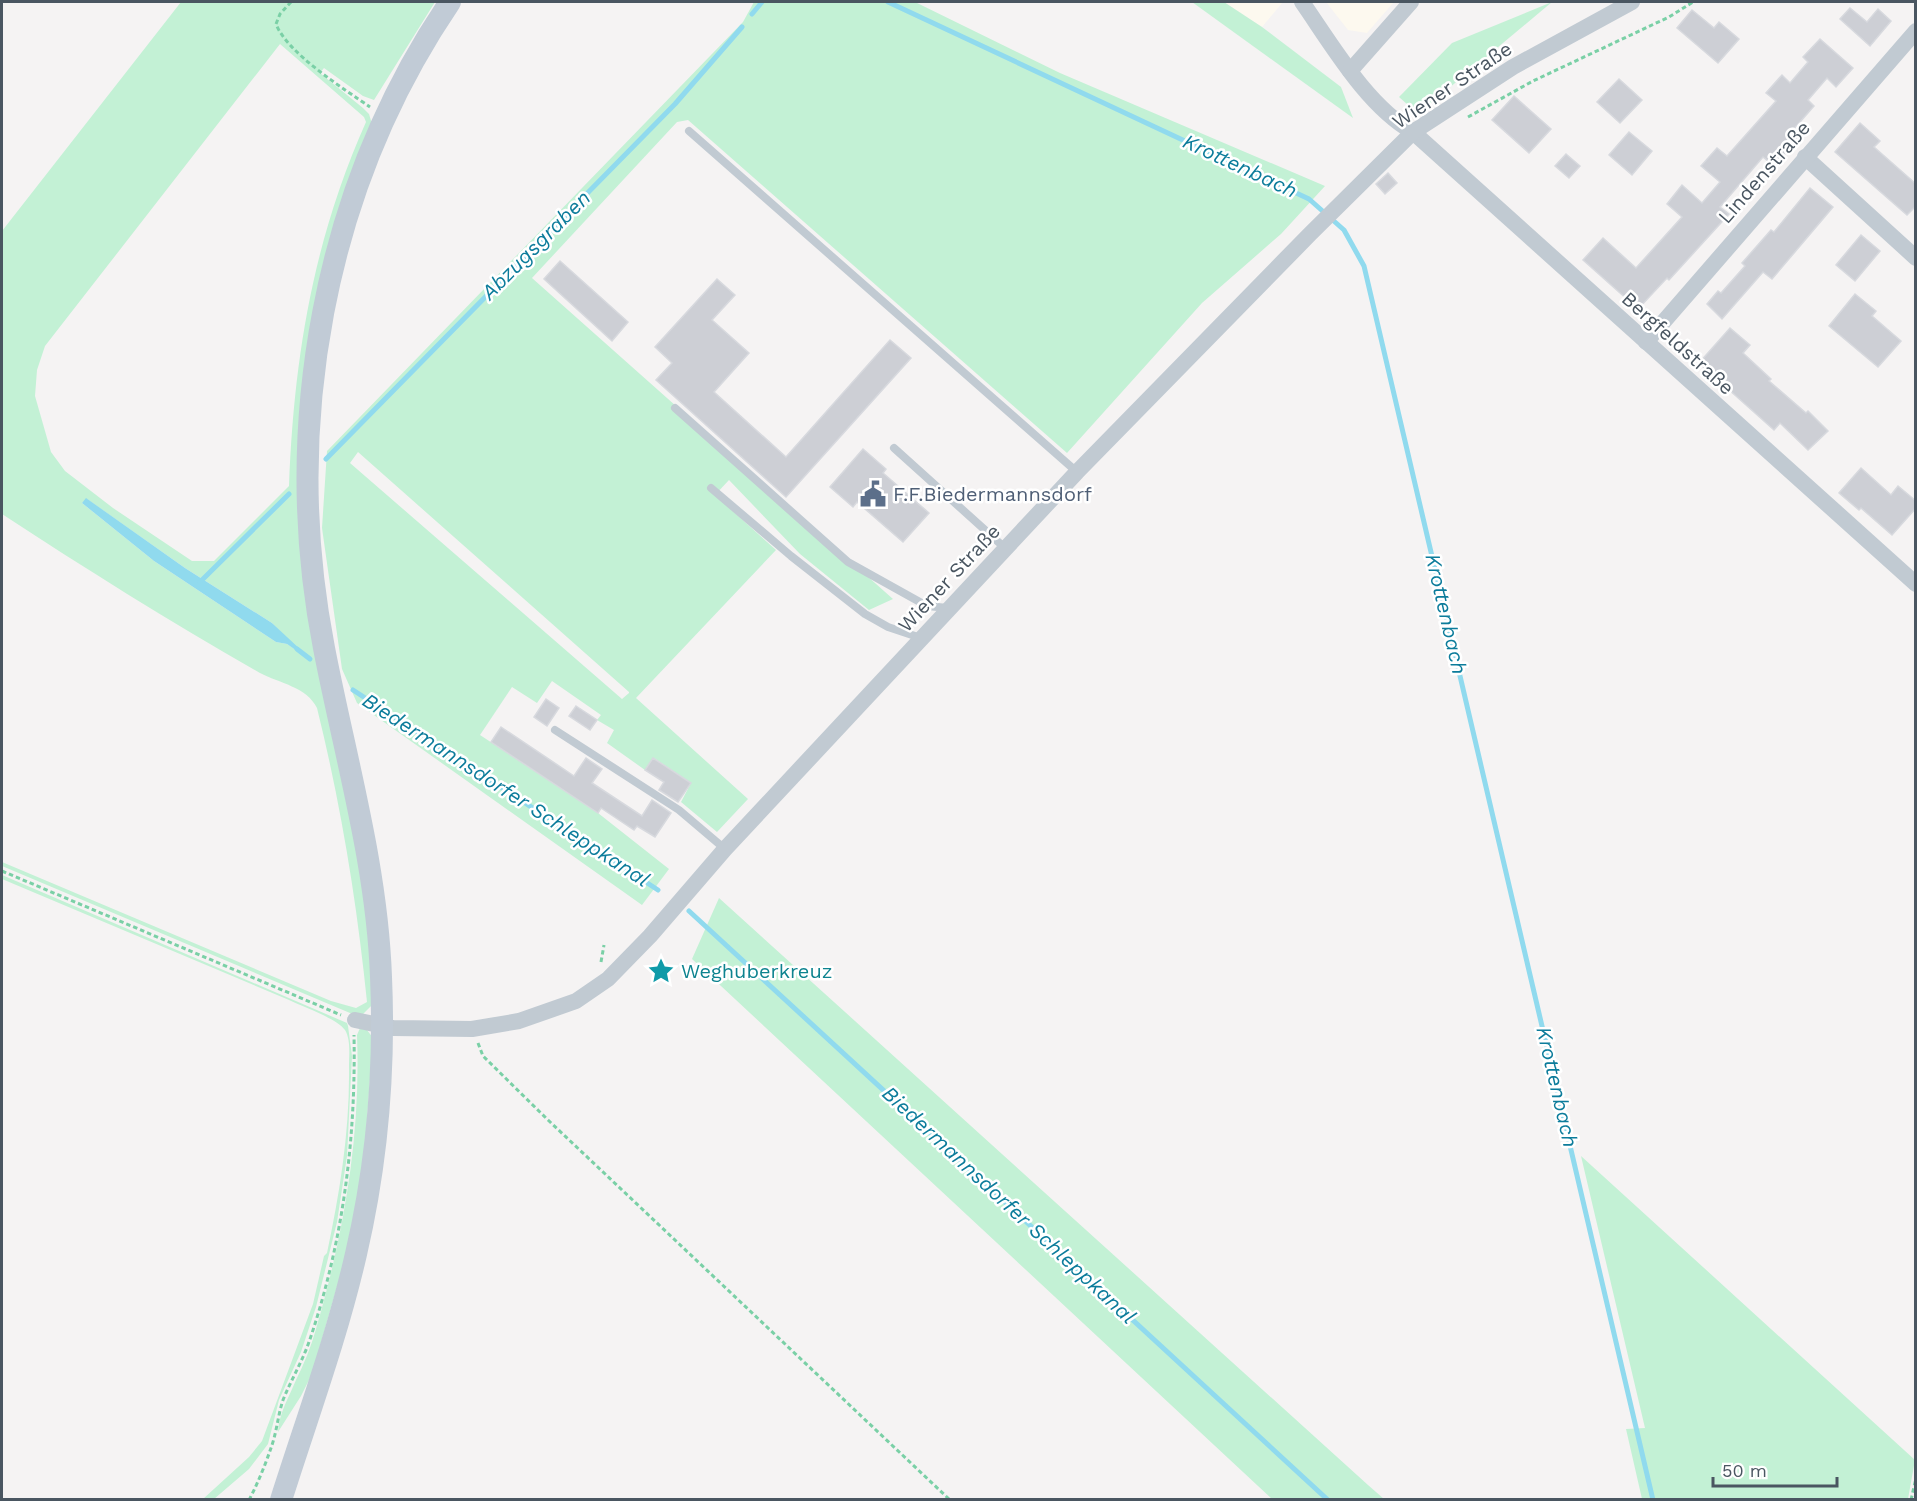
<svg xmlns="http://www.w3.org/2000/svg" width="1917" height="1501" font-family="'Work Sans',sans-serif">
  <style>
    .commercial { fill: #fdf9ef }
    .green { fill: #c3f1d5; fill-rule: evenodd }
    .water { fill: #90daee }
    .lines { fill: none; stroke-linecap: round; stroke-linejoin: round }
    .stream { stroke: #90daee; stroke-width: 5 }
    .building { fill: #cdcfd5; stroke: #d7d9de; stroke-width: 1.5 }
    .path { stroke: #7ad0a6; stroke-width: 3; stroke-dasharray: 4.5 3; stroke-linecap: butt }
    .service { stroke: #c1cad2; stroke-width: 8 }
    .minor { stroke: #c1cad2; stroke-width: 16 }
    .secondary { stroke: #c1cbd6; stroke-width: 22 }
    .labels { text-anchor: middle; stroke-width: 5; stroke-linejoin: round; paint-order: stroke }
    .street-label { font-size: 20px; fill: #4a5661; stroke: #fff }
    .service-label { font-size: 20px; fill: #4e5e75; stroke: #fff; text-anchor: start }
    .culture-label { font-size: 20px; fill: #0d838f; stroke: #fff; text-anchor: start }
    .water-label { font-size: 21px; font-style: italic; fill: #0c7c9b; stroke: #fff }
  </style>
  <rect width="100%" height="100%" fill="#f5f3f3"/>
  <g class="commercial">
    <path d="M 1224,2 L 1283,2 L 1262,27 Z"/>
    <path d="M 1326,2 L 1394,2 L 1367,33 L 1348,30 Z"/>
  </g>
  <g class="green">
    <path d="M 181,2 L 435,2 L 374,100 L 363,96 L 324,68 L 320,73 L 363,108 L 369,114 L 372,124 L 300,422 L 367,902 L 372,1005 L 363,1014 L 350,1013 L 2,866 L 2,862 L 331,1001 L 356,1008 L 367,1002 C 357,903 341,805 317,708 C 307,687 279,683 260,673 C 172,623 86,569 2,514 L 2,231 ZM 280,44 L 364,117 L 366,122 C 313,241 294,357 289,486 L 214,561 L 192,561 L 113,508 L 65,471 L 51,452 L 35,396 L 37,370 L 45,346 ZM 87,499 L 185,568 L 272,623 L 301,653 L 287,644 L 276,642 L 154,561 L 82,503 Z"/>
    <path d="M 754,2 L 915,2 L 1060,73 L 1325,186 L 1281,234 L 1202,303 L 1067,453 L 688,120 L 677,122 L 532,278 L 893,599 L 869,610 L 800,554 L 729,480 L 715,495 L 776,550 L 636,698 L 748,799 L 717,832 L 681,802 L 691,783 L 654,758 L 645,770 L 607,743 L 614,730 L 597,720 L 601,715 L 552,681 L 537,703 L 512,687 L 480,735 L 598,813 L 669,869 L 642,905 L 357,703 L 342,669 L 322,528 L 327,451 L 743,22 ZM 358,452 L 629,692 L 629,693 L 622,699 L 350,463 Z"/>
    <path d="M 1192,2 L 1224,2 L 1262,27 L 1341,87 L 1353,118 Z"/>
    <path d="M 1552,2 L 1418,114 L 1399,97 L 1452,43 Z"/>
    <path d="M 2,875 L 347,1023 L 348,1026 L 352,1056 L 347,1156 L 337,1222 L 316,1307 L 301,1352 L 279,1400 L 268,1444 L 249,1469 L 214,1499 L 203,1499 L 249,1457 L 262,1441 L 313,1304 L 324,1256 L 327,1253 C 340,1192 350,1129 349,1066 C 349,1055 351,1040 345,1030 C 336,1018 303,1007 289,1000 L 2,879 Z"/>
    <path d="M 719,898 L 1368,1485 L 1384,1499 L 1272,1499 L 692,959 Z"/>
    <path d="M 360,1028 L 367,1030 L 373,1038 L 364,1161 L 347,1252 L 312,1374 L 301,1396 L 278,1432 C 279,1413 289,1397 296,1380 C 304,1364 311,1347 316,1329 C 344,1233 361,1135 357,1035 Z"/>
    <path d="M 1581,1156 L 1915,1460 L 1908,1499 L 1642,1499 L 1626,1429 L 1645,1428 Z"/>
  </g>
  <path class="water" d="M 86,498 L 185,568 L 272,623 L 302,651 L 300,653 L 287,644 L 276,642 L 154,561 L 82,503 Z"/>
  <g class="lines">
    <g class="stream">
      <path d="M 888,2 L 1309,199 L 1344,230 L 1364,266 L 1653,1500"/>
      <path d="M 752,14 L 762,2"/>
      <path d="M 326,459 L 675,104 L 742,27"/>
      <path d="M 200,582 L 289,494"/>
      <path d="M 297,649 L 310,659"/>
      <path d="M 353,690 L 658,890"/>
      <path d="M 689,911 L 1328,1500"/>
    </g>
  </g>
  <g class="building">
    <path d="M 1850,8 L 1867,22 L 1878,9 L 1891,21 L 1870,46 L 1840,19 Z"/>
    <path d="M 1692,10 L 1714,28 L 1719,22 L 1739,39 L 1718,63 L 1677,28 Z"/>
    <path d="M 1820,39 L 1853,68 L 1836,87 L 1827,78 L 1808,100 L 1814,106 L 1793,130 L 1800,137 L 1774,166 L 1763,157 L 1720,207 L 1729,214 L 1669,280 L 1667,278 L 1638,309 L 1583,260 L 1603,238 L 1636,268 L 1682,217 L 1667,204 L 1682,185 L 1702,203 L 1720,182 L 1701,166 L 1717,148 L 1727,156 L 1776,101 L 1766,93 L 1782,75 L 1790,83 L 1808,62 L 1803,57 Z"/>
    <path d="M 1619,79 L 1642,100 L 1620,123 L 1597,102 Z"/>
    <path d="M 1514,96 L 1551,129 L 1529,153 L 1492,120 Z"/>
    <path d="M 1860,123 L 1880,141 L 1874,147 L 1916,184 L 1916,206 L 1907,215 L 1835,152 Z"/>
    <path d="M 1629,132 L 1652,151 L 1632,175 L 1609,155 Z"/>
    <path d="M 1566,154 L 1580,166 L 1569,178 L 1555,166 Z"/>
    <path d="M 1388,173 L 1397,183 L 1385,194 L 1376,184 Z"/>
    <path d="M 1810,188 L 1833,207 L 1772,279 L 1763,272 L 1722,319 L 1707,304 L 1718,291 L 1721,293 L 1745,266 L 1742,263 L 1771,230 L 1774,232 Z"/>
    <path d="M 1861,235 L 1880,251 L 1855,281 L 1836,265 Z"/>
    <path d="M 560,261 L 628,322 L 612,341 L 544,279 Z"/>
    <path d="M 717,279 L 735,295 L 712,320 L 749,353 L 714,392 L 786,457 L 890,340 L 911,358 L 786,497 L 656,380 L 672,363 L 655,347 Z"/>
    <path d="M 1855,294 L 1876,311 L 1872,316 L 1901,341 L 1878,367 L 1829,326 Z"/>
    <path d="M 1730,328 L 1750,345 L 1743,353 L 1771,379 L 1769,381 L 1806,413 L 1808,411 L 1828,431 L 1808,450 L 1780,423 L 1774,430 L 1699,363 Z"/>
    <path d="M 863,449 L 886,469 L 883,473 L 929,513 L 903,542 L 857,502 L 853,507 L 830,487 Z"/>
    <path d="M 1861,468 L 1891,495 L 1898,486 L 1916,501 L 1916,508 L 1892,535 L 1861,508 L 1859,510 L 1839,493 Z"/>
    <path d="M 546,699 L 559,708 L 547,726 L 534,717 Z"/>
    <path d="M 576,706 L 597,720 L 590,730 L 569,716 Z"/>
    <path d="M 501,727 L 574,776 L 586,758 L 602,769 L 592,783 L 642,816 L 652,800 L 671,813 L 655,837 L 637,826 L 634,830 L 601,808 L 598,813 L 491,742 Z"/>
    <path d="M 653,758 L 691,783 L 678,802 L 659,790 L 664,782 L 645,770 Z"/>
  </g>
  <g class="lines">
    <g class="path">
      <path d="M 291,2 L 280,14 L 276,24 C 287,53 344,89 370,107"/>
      <path d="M 1468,117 L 1533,81 L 1669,17 L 1693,2"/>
      <path d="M 2,871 L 341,1015"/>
      <path d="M 601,962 L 604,945"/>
      <path d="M 478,1043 L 483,1056 L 548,1120 L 950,1500"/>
      <path d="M 249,1500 C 258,1483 266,1463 272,1445 C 277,1430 278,1415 283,1400 C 291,1380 302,1362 309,1342 C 343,1243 356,1139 354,1035"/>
      <path d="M 1911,1500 L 1916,1478"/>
    </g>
    <g class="service">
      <path d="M 689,131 L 1077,472"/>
      <path d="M 675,408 L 848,562 L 927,606 L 948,608"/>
      <path d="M 894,448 L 1005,548"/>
      <path d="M 711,488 L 791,556 L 865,614 L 888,627 L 921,638"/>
      <path d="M 555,730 L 679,810 L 725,849"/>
    </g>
    <g class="minor">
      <path d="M 1302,2 C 1332,45 1367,106 1413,132 L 1916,584"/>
      <path d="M 1350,71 L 1411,2"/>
      <path d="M 1805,157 L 1916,258"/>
      <path d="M 1646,342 L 1916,31"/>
      <path d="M 355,1020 L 393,1028 L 472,1029 L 519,1021 L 576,1001 L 608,979 L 650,936 L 725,849 L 1077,472 L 1310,234 L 1413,132 L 1513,67 L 1632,2"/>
    </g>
    <path class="secondary" d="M 281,1500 C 307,1418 337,1337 356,1254 C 377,1164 385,1069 381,977 C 377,864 345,757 324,648 C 281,427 323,189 450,2"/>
  </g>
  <defs>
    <g id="civic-bare" transform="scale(2.07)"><path d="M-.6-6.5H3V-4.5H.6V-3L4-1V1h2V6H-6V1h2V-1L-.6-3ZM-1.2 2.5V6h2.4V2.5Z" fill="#5c6f8a" stroke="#fff" stroke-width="2.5" paint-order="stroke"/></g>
    <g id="sight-bare" transform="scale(2.07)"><path d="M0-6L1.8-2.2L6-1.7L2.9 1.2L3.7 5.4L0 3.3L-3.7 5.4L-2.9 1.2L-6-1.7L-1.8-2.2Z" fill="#0f9aa8" stroke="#fff" stroke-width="2.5" paint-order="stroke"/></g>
  </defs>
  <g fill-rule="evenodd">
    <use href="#civic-bare" x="873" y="494"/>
    <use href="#sight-bare" x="661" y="971"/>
  </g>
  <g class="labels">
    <g class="street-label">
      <text transform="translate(1452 85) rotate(-34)" y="7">Wiener Straße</text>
      <text transform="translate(1764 172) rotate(-49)" y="7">Lindenstraße</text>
      <text transform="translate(1678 343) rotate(42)" y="7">Bergfeldstraße</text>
      <text transform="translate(949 578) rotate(-47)" y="7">Wiener Straße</text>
    </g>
    <g class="service-label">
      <text x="893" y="501">F.F.Biedermannsdorf</text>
    </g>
    <g class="culture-label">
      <text x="681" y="978">Weghuberkreuz</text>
    </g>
    <g class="water-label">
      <text transform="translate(1240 166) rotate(25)" y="7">Krottenbach</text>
      <text transform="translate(536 245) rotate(-45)" y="7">Abzugsgraben</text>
      <text transform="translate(1446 614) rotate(77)" y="7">Krottenbach</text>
      <text transform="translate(506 790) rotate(33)" y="7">Biedermannsdorfer Schleppkanal</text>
      <text transform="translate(1557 1087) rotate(77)" y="7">Krottenbach</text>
      <text transform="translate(1009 1205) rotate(43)" y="7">Biedermannsdorfer Schleppkanal</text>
    </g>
  </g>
  <rect width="1917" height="1501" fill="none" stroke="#4a5661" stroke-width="6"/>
  <path d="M1713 1477v9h124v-9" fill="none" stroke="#4a5661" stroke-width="3"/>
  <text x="1722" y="1477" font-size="18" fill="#4a5661" stroke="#ffffff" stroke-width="4.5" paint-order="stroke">50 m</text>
</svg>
